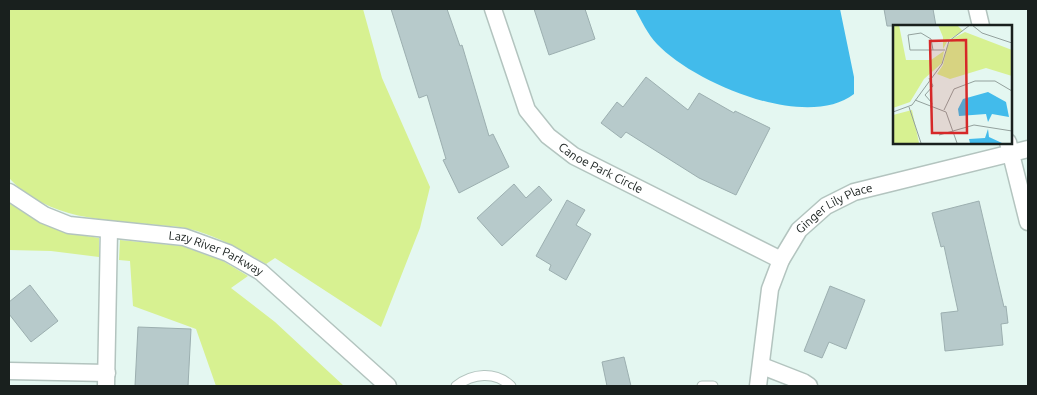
<svg xmlns="http://www.w3.org/2000/svg" width="1037" height="395" font-family="Ubuntu,sans-serif">
  <style>
    .green { fill: #d7f191 }
    .water { fill: #42bbeb }
    .building { fill: #b7cacb; stroke: #9cafb0 }
    .lines { fill: none; stroke-linecap: round; stroke-linejoin: round }
    .service-casing { stroke: #b3c4bf; stroke-width: 11 }
    .minor-casing { stroke: #b3c4bf; stroke-width: 19 }
    .service { stroke: #fff; stroke-width: 9 }
    .minor { stroke: #fff; stroke-width: 16 }
    .labels { text-anchor: middle; stroke-width: 4; stroke-linejoin: round; paint-order: stroke }
    .street-label { font-size: 12px; fill: #19201e; stroke: #fff }
    .inset-road { fill: none; stroke: #93a19d; stroke-width: 1 }
    .view { fill: #d62828; fill-opacity: 0.15; stroke: #d62828; stroke-width: 2.5 }
    .inset-edge { fill: none; stroke: #19201e; stroke-width: 2.5 }
  </style>
  <rect width="100%" height="100%" fill="#e4f7f1"/>
  <g class="green">
    <path d="M 9,9 L 363,9 L 382,78 L 430,187 L 420,228 L 381,327 L 275,258 L 266,264 C 241,250 216,235 189,229 C 179,226 168,226 158,225 C 105,220 48,220 9,178 Z"/>
    <path d="M 9,203 C 42,225 59,232 99,238 L 99,257 L 51,251 L 9,250 Z"/>
    <path d="M 120,240 L 182,246 L 223,261 L 248,276 L 231,288 L 275,322 L 344,386 L 216,386 L 196,329 L 133,306 L 130,261 L 119,260 Z"/>
  </g>
  <path class="water" d="M 635,9 L 840,9 L 854,77 L 854,94 C 806,131 694,83 657,44 C 648,35 641,20 635,9 Z"/>
  <g class="building">
    <path d="M 391,9 L 447,9 L 460,46 L 462,45 L 489,136 L 493,134 L 509,167 L 459,193 L 443,160 L 446,159 L 427,95 L 419,98 Z"/>
    <path d="M 534,9 L 585,9 L 595,39 L 549,55 Z"/>
    <path d="M 884,9 L 933,9 L 936,26 L 887,26 Z"/>
    <path d="M 646,77 L 688,110 L 699,93 L 734,113 L 735,111 L 770,128 L 736,195 L 699,178 L 626,132 L 621,138 L 601,123 L 617,102 L 623,107 Z"/>
    <path d="M 514,184 L 526,198 L 539,186 L 552,200 L 502,246 L 477,218 Z"/>
    <path d="M 567,200 L 585,210 L 576,225 L 591,234 L 566,280 L 549,270 L 551,265 L 536,256 Z"/>
    <path d="M 979,201 L 1004,307 L 1006,306 L 1008,323 L 1001,324 L 1003,345 L 945,351 L 941,313 L 958,311 L 944,246 L 941,247 L 932,213 Z"/>
    <path d="M 30,285 L 58,321 L 31,342 L 9,314 L 9,302 Z"/>
    <path d="M 830,286 L 865,300 L 846,349 L 829,342 L 822,358 L 804,351 Z"/>
    <path d="M 138,327 L 191,329 L 188,386 L 135,386 Z"/>
    <path d="M 624,357 L 631,386 L 607,386 L 602,362 Z"/>
  </g>
  <g class="lines">
    <g class="service-casing">
      <g id="service">
        <path d="M 456,386 C 473,373 495,371 511,386"/>
        <path d="M 702,386 L 713,386"/>
      </g>
    </g>
    <g class="minor-casing">
      <g id="minor">
        <path id="s1" d="M 493,9 L 527,110 L 548,136 L 574,156 L 781,260"/>
        <path d="M 977,9 L 981,26"/>
        <path d="M 1008,142 L 1028,222"/>
        <path id="s2" d="M 9,192 L 44,215 L 69,225 L 184,237 L 228,253 L 261,272 L 388,386"/>
        <path d="M 762,366 L 803,382 L 809,386"/>
        <path d="M 9,371 L 107,373"/>
        <path d="M 106,386 L 109,230"/>
        <path id="s3" d="M 758,386 L 770,289 L 781,260 L 799,230 L 826,206 L 854,192 L 1028,149"/>
      </g>
    </g>
    <use href="#service" class="service"/>
    <use href="#minor" class="minor"/>
  </g>
  <g class="labels">
    <g class="street-label">
      <text dy="4" stroke="none"><textPath href="#s1" startOffset="202">Canoe Park Circle</textPath></text>
      <text dy="4" stroke="none"><textPath href="#s3" startOffset="206">Ginger Lily Place</textPath></text>
      <text dy="4" stroke="none"><textPath href="#s2" startOffset="220">Lazy River Parkway</textPath></text>
    </g>
  </g>
  <g transform="translate(893 25)">
    <rect width="119" height="119" fill="#e4f7f1"/>
    <path d="M 0,0 L 6,0 L 13,35 L 38,35 L 51,26 L 49,38 L 31,54 L 17,77 L 0,83 ZM 45,0 L 64,0 L 70,6 L 55,15 L 50,24 L 50,12 ZM 72,7 L 119,25 L 119,51 L 93,43 L 57,54 L 44,49 L 50,40 L 54,22 L 59,14 ZM 19,85 L 26,118 L 0,118 L 0,90 Z" fill="#d7f191"/>
    <path d="M 95,67 L 113,77 L 116,92 L 99,89 L 95,97 L 93,89 L 66,91 L 65,84 L 70,74 ZM 95,104 L 96,112 L 109,118 L 77,118 L 76,114 L 92,113 Z" fill="#42bbeb"/>
    <path class="inset-road" d="M 79,0 L 89,8 L 119,18M 40,25 L 38,14 L 28,8 L 15,10 L 17,25 L 52,25M 36,53 L 40,61 L 32,70 L 39,78 L 38,83M 22,75 L 53,87 L 64,118M 16,82 L 28,118M 51,85 L 61,64 L 82,56 L 102,56 L 119,66M 0,87 L 19,80 L 49,39 L 56,16 L 77,0M 46,110 L 81,100 L 119,106"/>
    <path class="view" d="M 73,15 L 74,108 L 39,108 L 37,16 Z"/>
    <rect width="119" height="119" class="inset-edge"/>
  </g>
  <rect width="1037" height="395" fill="none" stroke="#19201e" stroke-width="20"/>
</svg>
